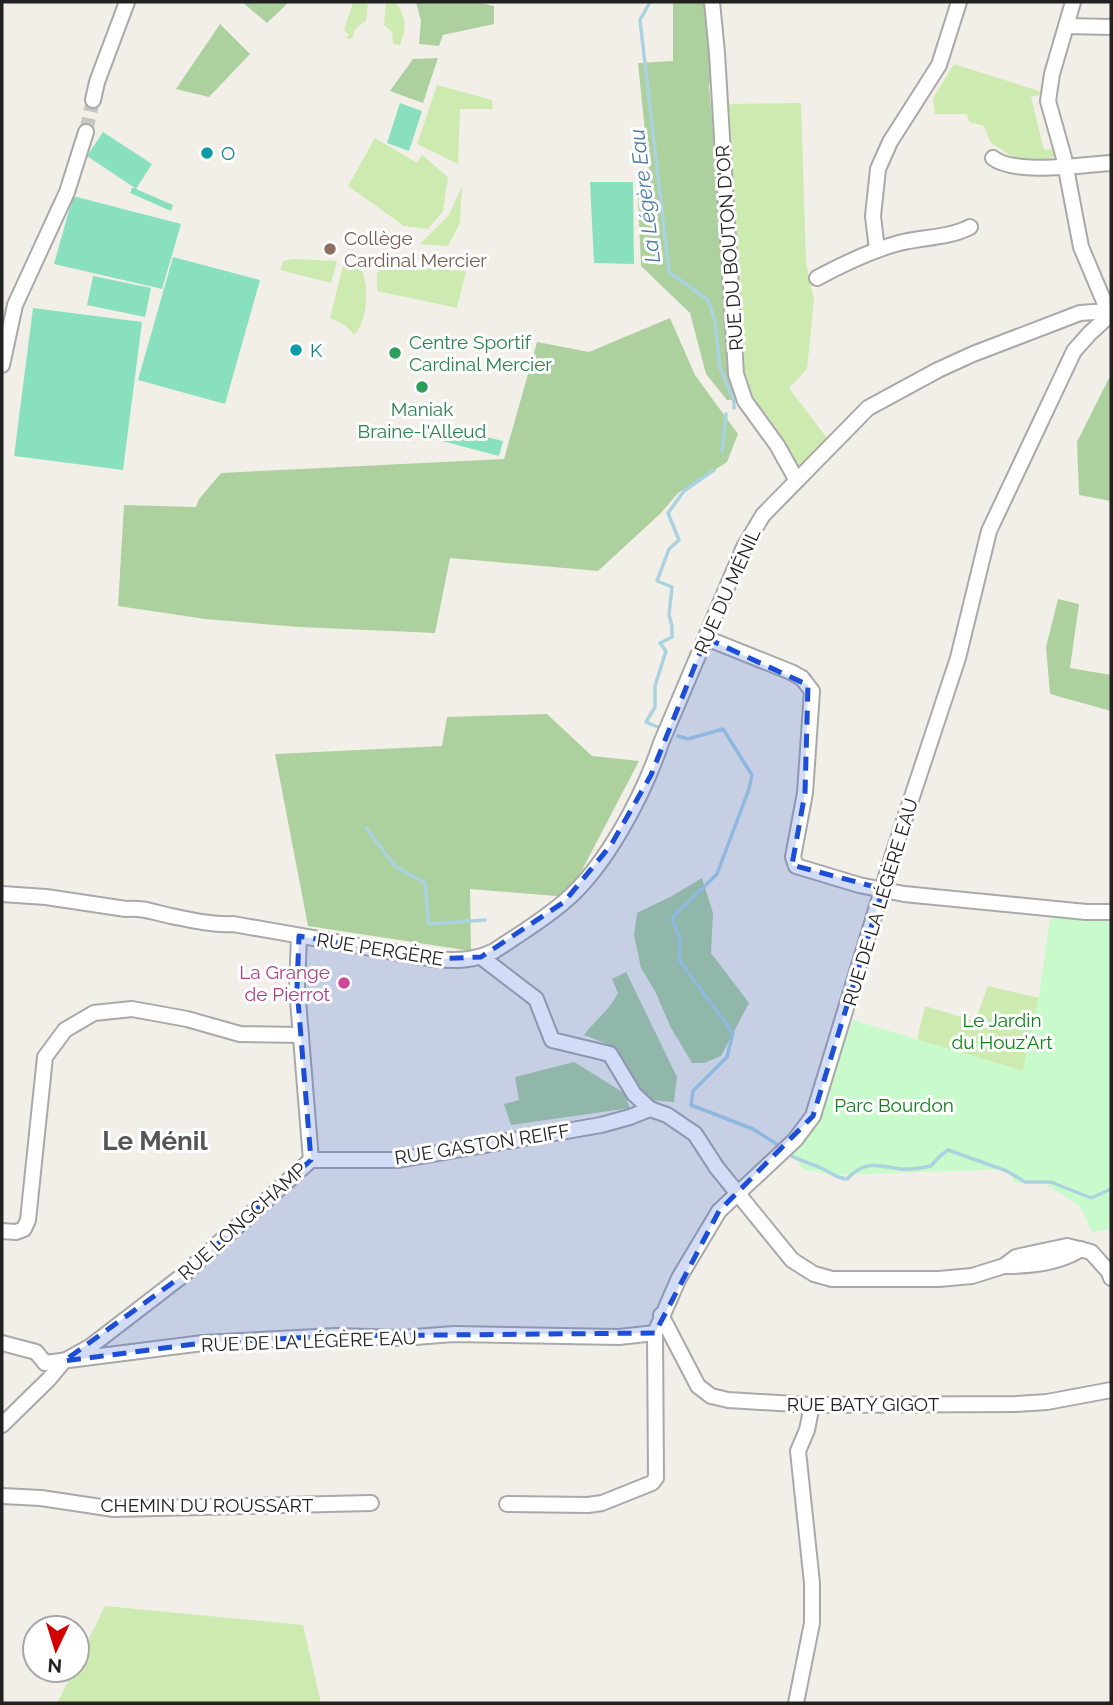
<svg xmlns="http://www.w3.org/2000/svg" width="1113" height="1705" font-family="Raleway,sans-serif">
  <style>
    .grass { fill: #cdebb0 }
    .forest { fill: #add19e }
    .park { fill: #c8facc }
    .pitch { fill: #88e0be }
    .lines { fill: none; stroke-linecap: round; stroke-linejoin: round }
    .stream { stroke: #aad3df; stroke-width: 3.5 }
    .minor-tunnel { stroke: #c8c6c1; stroke-width: 14; stroke-dasharray: 14 7; stroke-linecap: butt }
    .minor-casing { stroke: #a9a9a9; stroke-width: 18 }
    .minor { stroke: #fff; stroke-width: 14 }
    .marked { fill: #1d4ed8; fill-opacity: 0.2; stroke: #1d4ed8; stroke-width: 5; stroke-dasharray: 14 9; stroke-linejoin: round }
    .culture-dot { fill: #0f9aa8; stroke: #fff; stroke-width: 2.5 }
    .education-dot { fill: #8d6e63; stroke: #fff; stroke-width: 2.5 }
    .leisure-dot { fill: #2e9e5b; stroke: #fff; stroke-width: 2.5 }
    .hotel-dot { fill: #d1479c; stroke: #fff; stroke-width: 2.5 }
    .labels { text-anchor: middle; stroke-width: 6; stroke-linejoin: round; paint-order: stroke }
    .culture-label { font-size: 19px; fill: #0d838f; stroke: #fff; text-anchor: start }
    .education-label { font-size: 19px; fill: #785e54; stroke: #fff; text-anchor: start }
    .street-label { font-size: 19px; fill: #222; stroke: #fff }
    .leisure-label { font-size: 19px; fill: #27864d; stroke: #fff; text-anchor: start }
    .hotel-label { font-size: 19px; fill: #b23c85; stroke: #fff; text-anchor: end }
    .park-label { font-size: 19px; fill: #0c8416; stroke: #fff }
    .water-label { font-size: 21px; font-style: italic; fill: #4a7aab; stroke: #fff }
    .district-label { font-size: 26px; font-weight: bold; fill: #555; stroke: #fff }
  </style>
  <rect width="100%" height="100%" fill="#f2efe9"/>
  <g class="grass">
    <path d="M 353,2 L 368,2 L 366,21 C 358,26 354,28 353,38 L 348,39 L 346,38 L 349,35 L 344,30 Z"/>
    <path d="M 386,2 L 396,2 C 406,16 407,29 400,45 L 393,44 L 392,32 L 384,25 Z"/>
    <path d="M 954,64 L 1039,91 L 1041,94 L 1031,97 L 1044,150 L 1053,149 L 1055,156 L 1044,160 L 1017,160 L 990,142 L 984,126 L 969,122 L 967,114 L 935,114 L 933,98 Z"/>
    <path d="M 437,85 L 492,100 L 493,109 L 460,109 L 458,164 L 417,144 Z"/>
    <path d="M 801,103 L 806,263 L 814,300 L 807,369 L 789,388 L 827,438 L 798,467 L 745,385 L 740,346 L 726,104 Z"/>
    <path d="M 375,138 L 417,163 L 422,155 L 448,177 L 443,211 L 428,229 L 404,226 L 348,186 Z"/>
    <path d="M 462,186 L 460,223 L 448,246 L 420,244 L 449,215 Z"/>
    <path d="M 293,259 L 337,261 L 331,283 L 280,270 L 283,261 Z"/>
    <path d="M 344,262 C 350,263 356,264 360,269 C 371,282 367,325 354,335 L 345,325 L 330,318 Z"/>
    <path d="M 385,266 L 466,271 L 457,308 L 377,291 L 377,273 Z"/>
    <path d="M 988,986 L 1039,998 L 1023,1071 L 917,1040 L 925,1006 L 975,1021 Z"/>
    <path d="M 105,1606 L 303,1625 L 321,1703 L 57,1703 L 74,1670 L 77,1670 L 77,1663 Z"/>
  </g>
  <g class="forest">
    <path d="M 242,2 L 289,2 L 267,23 Z"/>
    <path d="M 416,2 L 475,2 L 494,6 L 494,24 L 443,35 L 439,46 L 419,44 L 421,21 Z"/>
    <path d="M 673,2 L 705,2 L 713,84 L 709,84 L 725,275 L 740,400 L 727,400 L 706,374 L 690,313 L 641,266 L 638,197 L 650,181 L 638,63 L 673,61 Z"/>
    <path d="M 220,24 L 250,54 L 209,97 L 176,89 Z"/>
    <path d="M 438,58 L 423,103 L 390,91 L 413,59 Z"/>
    <path d="M 670,318 L 695,375 L 738,434 L 727,462 L 678,493 L 661,513 L 598,571 L 450,558 L 435,633 L 299,627 L 205,619 L 118,606 L 124,505 L 196,507 L 199,499 L 221,473 L 504,459 L 537,342 L 589,352 Z"/>
    <path d="M 1109,378 L 1111,380 L 1111,501 L 1079,495 L 1077,442 Z"/>
    <path d="M 1058,599 L 1079,604 L 1070,668 L 1111,675 L 1111,711 L 1050,694 L 1046,647 Z"/>
    <path d="M 547,714 L 592,756 L 639,761 L 568,897 L 470,889 L 471,951 L 308,926 L 275,754 L 442,746 L 447,717 Z"/>
    <path d="M 702,878 L 713,913 L 711,953 L 749,1003 L 721,1056 L 704,1063 L 692,1063 L 671,1028 L 655,991 L 641,968 L 634,935 L 637,913 L 672,896 Z"/>
    <path d="M 626,972 L 677,1077 L 674,1102 L 648,1100 L 631,1079 L 607,1044 L 584,1035 C 596,1019 609,1011 618,993 L 612,979 Z"/>
    <path d="M 574,1062 L 624,1093 L 630,1108 L 511,1125 L 504,1104 L 519,1100 L 515,1077 Z"/>
  </g>
  <path class="park" d="M 1111,914 L 1111,1229 L 1092,1232 L 1080,1206 L 1044,1183 L 1014,1183 L 1009,1169 L 834,1175 L 804,1170 L 791,1153 L 814,1122 L 853,1020 L 1023,1071 L 1039,996 L 1050,917 Z"/>
  <g class="pitch">
    <path d="M 400,103 L 422,111 L 409,151 L 387,143 Z"/>
    <path d="M 103,132 L 152,164 L 136,189 L 173,205 L 171,211 L 130,193 L 132,188 L 135,188 L 87,156 Z"/>
    <path d="M 590,182 L 633,182 L 634,264 L 594,263 Z"/>
    <path d="M 73,196 L 181,224 L 162,289 L 54,264 Z"/>
    <path d="M 173,257 L 260,280 L 225,404 L 138,380 Z"/>
    <path d="M 93,276 L 151,288 L 145,317 L 87,305 Z"/>
    <path d="M 33,308 L 142,322 L 123,470 L 14,456 Z"/>
    <path d="M 446,427 L 503,441 L 499,456 L 442,441 Z"/>
  </g>
  <g class="lines">
    <g class="stream">
      <path d="M 650,2 L 640,20 L 669,272 L 708,300 L 715,321 L 720,368 L 734,401 L 734,408"/>
      <path d="M 722,452 L 726,414"/>
      <path d="M 658,727 L 646,722 L 655,707 L 655,686 L 666,651 L 660,643 L 672,637 L 672,626 L 669,615 L 672,587 L 657,581 L 669,549 L 679,540 L 668,513 L 684,491 L 714,470"/>
      <path d="M 678,736 L 688,739 L 723,729 L 752,775 L 749,789 L 717,874 L 672,918 L 680,939 L 679,960 L 733,1033 L 727,1057 L 693,1091 L 691,1105 L 753,1129 L 778,1145"/>
      <path d="M 366,828 L 395,866 L 425,883 L 429,924 L 485,920"/>
      <path d="M 790,1155 C 800,1161 810,1163 821,1168 C 832,1173 836,1178 847,1179 C 866,1159 878,1166 901,1169 C 911,1170 921,1168 931,1166 L 940,1156 L 948,1150 L 1007,1171 L 1025,1182 L 1051,1182 L 1091,1198 L 1111,1189"/>
    </g>
    <path class="minor-tunnel" d="M 86,132 L 93,100"/>
    <g class="minor-casing">
      <g id="minor">
        <path d="M 712,2 L 717,53 L 736,374 L 745,401 L 777,445 L 796,479"/>
        <path d="M 1073,2 L 1052,74 L 1048,101 L 1064,158 L 1081,247 L 1108,311 L 1111,311"/>
        <path d="M 1066,26 L 1111,27"/>
        <path d="M 93,100 L 97,82 L 127,2"/>
        <path d="M 993,158 C 1015,175 1081,165 1111,163"/>
        <path d="M 877,250 L 873,216 L 878,169 L 890,142 L 939,65 L 959,2"/>
        <path d="M 817,278 C 843,264 870,251 899,243 C 922,237 949,238 970,227"/>
        <path d="M 2,365 L 15,305 L 67,192 L 86,132"/>
        <path d="M 706,638 L 791,672 L 802,678 L 812,691 L 805,793 L 793,857 L 796,866 L 859,885 L 904,894 L 1086,912 L 1111,912"/>
        <path d="M 2,894 L 46,897 L 126,909 C 144,907 158,914 176,917 C 195,921 214,925 233,924 L 433,959 C 455,961 474,961 494,951 C 517,936 543,920 564,902 C 606,867 644,794 661,743 L 744,547 L 763,515 L 868,408 L 938,370 L 973,354 L 1080,313 L 1108,311"/>
        <path d="M 299,936 L 297,988 L 311,1160"/>
        <path d="M 481,957 L 536,999 L 552,1040 L 610,1054 L 634,1094 L 650,1109 L 667,1115 L 695,1134 L 717,1168 L 792,1260 L 814,1274 L 832,1279 L 939,1279 L 972,1276 L 1004,1266 L 1016,1257 L 1067,1246 L 1091,1252 L 1109,1272 L 1111,1278"/>
        <path d="M 311,1160 L 398,1160 L 601,1125 L 630,1117 L 650,1109"/>
        <path d="M 2,1231 L 16,1232 L 24,1229 L 28,1220 L 45,1057 L 65,1030 L 94,1013 L 132,1009 L 187,1019 L 240,1034 L 301,1035"/>
        <path d="M 1006,1266 C 1030,1266 1060,1263 1081,1249"/>
        <path d="M 661,1315 L 698,1386 L 711,1396 L 728,1400 L 812,1405 L 1016,1404 L 1047,1402 L 1111,1390"/>
        <path d="M 2,1343 L 36,1352 L 45,1363 L 203,1343 L 335,1336 L 402,1338 L 454,1334 L 619,1337 L 655,1333"/>
        <path d="M 2,1425 L 49,1379 L 64,1361 L 91,1346 L 182,1276 L 311,1160"/>
        <path d="M 2,1496 L 41,1498 L 114,1509 L 371,1503"/>
        <path d="M 507,1504 L 588,1505 L 602,1503 L 652,1483 L 656,1478 L 655,1333 L 679,1278 L 719,1211 L 795,1140 L 813,1116 L 894,851 L 958,658 L 989,531 L 1074,351 L 1090,333 L 1111,314"/>
        <path d="M 796,1703 L 812,1623 L 812,1583 L 798,1451 L 807,1430 L 812,1405"/>
      </g>
    </g>
    <use href="#minor" class="minor"/>
  </g>
  <path class="marked" d="M 706,638 L 808,685 L 805,793 L 792,865 L 883,889 L 813,1116 L 719,1211 L 655,1333 L 335,1336 L 203,1343 L 64,1361 L 182,1276 L 311,1160 L 297,988 L 299,936 L 433,959 L 481,957 L 564,902 L 611,845 L 651,775 Z"/>
  <g class="culture-dot">
    <circle cx="207" cy="153" r="7"/>
    <circle cx="296" cy="350" r="7"/>
  </g>
  <circle class="education-dot" cx="330" cy="249" r="7"/>
  <g class="leisure-dot">
    <circle cx="395" cy="353" r="7"/>
    <circle cx="422" cy="387" r="7"/>
  </g>
  <circle class="hotel-dot" cx="344" cy="983" r="7"/>
  <g class="labels">
    <g class="culture-label">
      <text x="221" y="160">O</text>
      <text x="310" y="357">K</text>
    </g>
    <g class="education-label">
      <text x="344" y="245">Collège<tspan x="344" dy="22">Cardinal Mercier</tspan></text>
    </g>
    <g class="street-label">
      <text transform="translate(729 248) rotate(-94)" y="7">RUE DU BOUTON D'OR</text>
      <text transform="translate(727 591) rotate(-66)" y="7">RUE DU MÉNIL</text>
      <text transform="translate(880 902) rotate(-73)" y="7">RUE DE LA LÉGÈRE EAU</text>
      <text transform="translate(380 949) rotate(9)" y="7">RUE PERGÈRE</text>
      <text transform="translate(482 1144) rotate(-9)" y="7">RUE GASTON REIFF</text>
      <text transform="translate(242 1221) rotate(-42)" y="7">RUE LONGCHAMP</text>
      <text transform="translate(309 1341) rotate(-2)" y="7">RUE DE LA LÉGÈRE EAU</text>
      <text x="863" y="1411">RUE BATY GIGOT</text>
      <text x="207" y="1512">CHEMIN DU ROUSSART</text>
    </g>
    <g class="leisure-label">
      <text x="409" y="349">Centre Sportif<tspan x="409" dy="22">Cardinal Mercier</tspan></text>
      <text x="422" y="416" text-anchor="middle">Maniak<tspan x="422" dy="22">Braine-l'Alleud</tspan></text>
    </g>
    <g class="hotel-label">
      <text x="330" y="979">La Grange<tspan x="330" dy="22">de Pierrot</tspan></text>
    </g>
    <g class="park-label">
      <text x="1002" y="1027">Le Jardin<tspan x="1002" dy="22">du Houz’Art</tspan></text>
      <text x="894" y="1112">Parc Bourdon</text>
    </g>
    <g class="water-label">
      <text transform="translate(645 196) rotate(-97)" y="7">La Légère Eau</text>
    </g>
    <g class="district-label">
      <text x="155" y="1150">Le Ménil</text>
    </g>
  </g>
  <rect width="1113" height="1705" fill="none" stroke="#222222" stroke-width="7"/>
  <g transform="translate(56 1649) rotate(184)"><circle r="33" fill="#ffffff" stroke="#a7a7a7" stroke-width="2"/>
  <path d="M0-5L12 26L0 18L-12 26Z" fill="#d40000"/>
  <text y="-10" font-size="19" font-weight="bold" text-anchor="middle" fill="#222222">N</text>
  </g>
</svg>
